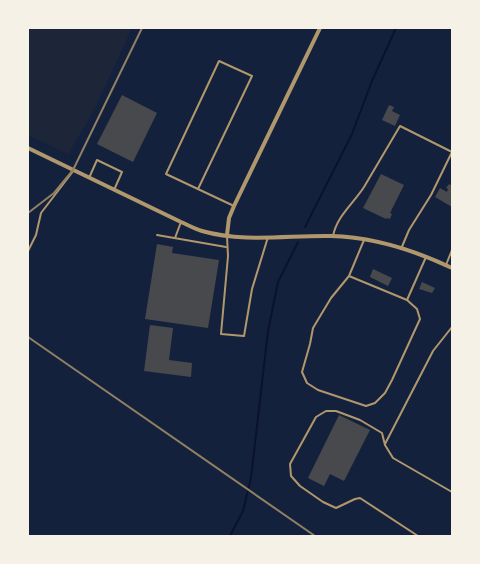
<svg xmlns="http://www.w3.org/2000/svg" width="480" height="564" font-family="Arial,sans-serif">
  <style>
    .green { fill: #1d2539 }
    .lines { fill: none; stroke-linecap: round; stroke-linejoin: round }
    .stream { stroke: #0b132b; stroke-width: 2 }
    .building { fill: #48494c }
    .service { stroke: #b1986c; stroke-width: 2 }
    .minor { stroke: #b1986c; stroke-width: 4 }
    .rail { stroke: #918062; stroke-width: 2 }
  </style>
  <rect width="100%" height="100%" fill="#14213d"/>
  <path class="green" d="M 28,28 L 132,28 L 94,110 L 68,154 L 28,135 Z"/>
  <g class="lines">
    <g class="stream">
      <path d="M 305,227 L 352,134 L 372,81 L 396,28"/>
      <path d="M 230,536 L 243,511 L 251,478 L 268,331 L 278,282 L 298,242"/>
    </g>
  </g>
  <g class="building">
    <path d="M 122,95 L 157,113 L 133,162 L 97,144 Z"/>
    <path d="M 389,105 L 394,107 L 392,111 L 400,115 L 395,126 L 382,120 Z"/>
    <path d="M 381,174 L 404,185 L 390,213 L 392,214 L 390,219 L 387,218 L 386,219 L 363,208 Z"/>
    <path d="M 449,184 L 452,186 L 452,207 L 435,197 L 440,188 L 447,192 L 448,189 L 446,188 Z"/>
    <path d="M 157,244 L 173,247 L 172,253 L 219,260 L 208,328 L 145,319 Z"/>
    <path d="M 373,269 L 392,278 L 388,286 L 370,277 Z"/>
    <path d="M 422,282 L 435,288 L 432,293 L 419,289 Z"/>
    <path d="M 150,325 L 173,328 L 169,360 L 192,363 L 191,377 L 144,371 Z"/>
    <path d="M 339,415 L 370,430 L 344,481 L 330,474 L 324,486 L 308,478 Z"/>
  </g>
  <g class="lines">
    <g class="service">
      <path d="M 89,178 L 97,160 L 122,172 L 114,190"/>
      <path d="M 198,189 L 252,76 L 219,61 L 166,174 L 234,206"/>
      <path d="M 157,235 L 226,247"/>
      <path d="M 227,236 L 228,256 L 221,334 L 244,336 L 252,289 L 268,237"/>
      <path d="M 333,236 C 337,216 353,204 364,187 C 376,167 388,146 400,126 L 452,152 L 431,195 L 409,230 L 401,249"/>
      <path d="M 175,238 L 181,222"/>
      <path d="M 28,251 L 36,235 L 41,213 L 74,170"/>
      <path d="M 446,265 L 452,250"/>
      <path d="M 349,276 L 407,300 L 417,309 L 420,319 L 392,380 L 385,393 L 375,403 L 366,406 L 318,390 L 307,383 L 302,372 L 310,344 L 313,328 L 331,298 L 349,276 L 364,240"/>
      <path d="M 407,300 L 426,257"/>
      <path d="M 385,444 L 433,351 L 452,327"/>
      <path d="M 418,536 L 360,498 L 355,499 L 336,508 L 323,502 L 300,486 L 291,476 L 290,464 L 316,417 L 326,411 L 336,411 L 360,420 L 382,433 L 385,445 L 393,458 L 452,492"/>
    </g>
    <g class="minor">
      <path d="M 28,148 L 181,222 C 188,225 195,229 202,231 C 244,243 289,235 331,236 C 372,237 416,251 452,268"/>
      <path d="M 227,235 L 229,218 L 234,206 L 320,28"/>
    </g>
    <g class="rail">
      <path d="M 28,213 L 54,193 L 73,170 L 142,28"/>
      <path d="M 28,337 L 315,536"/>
    </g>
  </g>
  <rect width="480" height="564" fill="none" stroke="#f6f1e7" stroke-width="58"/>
</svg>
